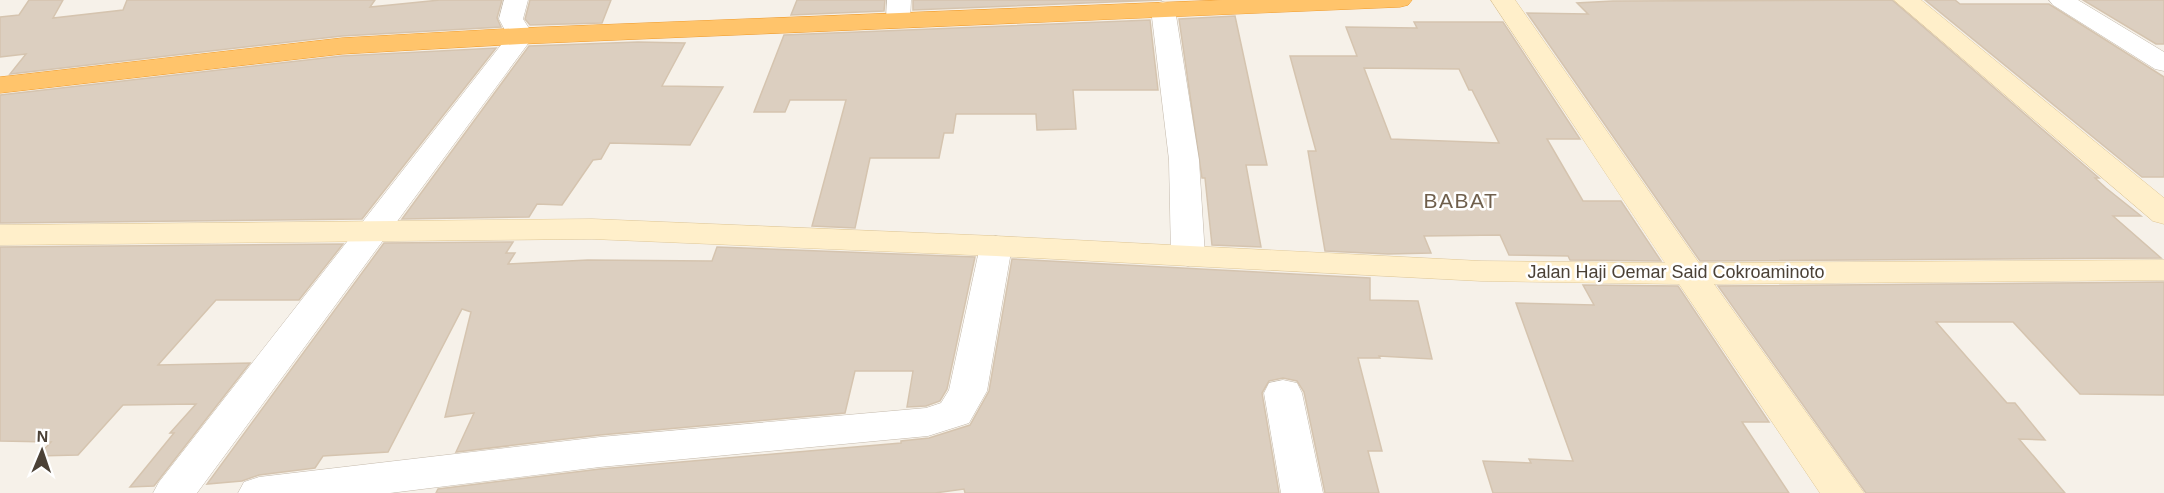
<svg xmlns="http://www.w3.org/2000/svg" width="2164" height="493" font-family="Arial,sans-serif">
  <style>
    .building { fill: #dccfc0; stroke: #d5c4af; stroke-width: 1.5; fill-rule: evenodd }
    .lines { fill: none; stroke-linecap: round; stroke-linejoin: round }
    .street-casing { stroke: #c3b8aa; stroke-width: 1 }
    .secondary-casing { stroke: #dec696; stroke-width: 1 }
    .highway-casing { stroke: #ef9a2a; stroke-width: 1 }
    .street { fill: #fff; fill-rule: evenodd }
    .secondary { fill: #ffefca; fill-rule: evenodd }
    .highway { fill: #ffc46b; fill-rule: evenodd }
    .labels { text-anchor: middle; stroke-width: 5; stroke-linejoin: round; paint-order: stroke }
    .street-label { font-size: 18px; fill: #4b4136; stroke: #fff }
    .quarter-label { font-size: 21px; letter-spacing: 1.5px; fill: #6f5f4c; stroke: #fff }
  </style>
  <rect width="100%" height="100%" fill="#f6f1e9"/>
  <g class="building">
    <path d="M 29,0 L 63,0 L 53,18 L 123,10 L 127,0 L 375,0 L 370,7 L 440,0 L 502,0 L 497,18 L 501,27 L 342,36 L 10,74 L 26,54 L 0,57 L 0,17 L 19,15 Z"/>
    <path d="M 530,0 L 611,0 L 602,23 L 530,25 L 525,19 Z"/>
    <path d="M 797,0 L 885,0 L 884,11 L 791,15 Z"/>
    <path d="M 913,0 L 1162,0 L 913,10 Z"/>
    <path d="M 1892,0 L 2099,178 L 2095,178 L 2106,188 L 2141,216 L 2113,216 L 2161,258 L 1700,261 L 1527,13 L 1588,14 L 1577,3 L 1613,1 Z"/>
    <path d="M 1925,0 L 1955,0 L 1960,4 L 2049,4 L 2164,77 L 2164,177 L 2142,177 Z"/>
    <path d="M 2083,0 L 2164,0 L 2164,44 L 2156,44 Z"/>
    <path d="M 1235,16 L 1267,165 L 1246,165 L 1261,247 L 1212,245 L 1205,178 L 1202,178 L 1179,19 Z"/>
    <path d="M 1150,20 L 1158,90 L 1073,90 L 1076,129 L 1037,130 L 1036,114 L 956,114 L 953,133 L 944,133 L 939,158 L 870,158 L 855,228 L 812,226 L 846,100 L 790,100 L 785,112 L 754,112 L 784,35 Z"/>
    <path d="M 1414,22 L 1503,22 L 1580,139 L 1547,139 L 1583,201 L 1621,201 L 1661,261 L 1570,260 L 1568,256 L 1509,255 L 1500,235 L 1424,236 L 1431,253 L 1388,254 L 1325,251 L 1308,151 L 1316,151 L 1290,56 L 1357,56 L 1346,27 L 1417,28 ZM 1364,68 L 1459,69 L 1469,90 L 1472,90 L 1499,143 L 1391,139 Z"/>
    <path d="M 638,42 L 685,43 L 662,86 L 723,87 L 690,145 L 610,143 L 601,159 L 593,160 L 562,205 L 537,204 L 529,217 L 402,219 L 529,46 Z"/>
    <path d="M 496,48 L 362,219 L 0,223 L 0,95 L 342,56 Z"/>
    <path d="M 513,242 L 506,253 L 515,253 L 508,264 L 588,260 L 712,261 L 717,247 L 975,257 L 947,389 L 940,401 L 926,406 L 907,407 L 913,371 L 855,371 L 845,413 L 600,435 L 456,452 L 474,413 L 445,417 L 471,312 L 462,309 L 388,452 L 323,456 L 315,468 L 259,475 L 242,481 L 207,484 L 384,243 Z"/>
    <path d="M 343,244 L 299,300 L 216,300 L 158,365 L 250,363 L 154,486 L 130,487 L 174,433 L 170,433 L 196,404 L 123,405 L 78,455 L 38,456 L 51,442 L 0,441 L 0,247 Z"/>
    <path d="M 1012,259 L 1370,278 L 1370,300 L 1418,301 L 1432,359 L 1379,356 L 1380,358 L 1358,358 L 1382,451 L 1368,451 L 1379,493 L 1325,493 L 1304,392 L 1297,381 L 1283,378 L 1269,381 L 1262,393 L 1279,493 L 965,493 L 964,489 L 935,493 L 436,493 L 438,489 L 600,469 L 901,443 L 901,441 L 929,438 L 970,425 L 989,391 Z"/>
    <path d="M 2164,282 L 2164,395 L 2080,394 L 2013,322 L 1936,322 L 2007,403 L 2015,403 L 2045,440 L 2019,439 L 2065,493 L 1866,493 L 1718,286 Z"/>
    <path d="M 1583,285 L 1678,286 L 1769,422 L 1742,422 L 1789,493 L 1493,493 L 1483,461 L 1531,463 L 1529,459 L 1573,461 L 1516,303 L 1594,305 Z"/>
  </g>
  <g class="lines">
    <g class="street-casing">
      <g id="street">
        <path d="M 504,0 L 528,0 L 523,19 L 534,36 L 530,41 L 197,493 L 153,493 L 159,482 L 508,36 L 499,19 Z"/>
        <path d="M 887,0 L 911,0 L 910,20 L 907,25 L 898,27 L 889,25 L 886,20 Z"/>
        <path d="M 2049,0 L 2078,0 L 2164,52 L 2164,71 L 2155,69 L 2053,5 Z"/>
        <path d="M 1163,2 L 1172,4 L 1175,9 L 1199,160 L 1205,256 L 1200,263 L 1188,266 L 1176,263 L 1171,256 L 1169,160 L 1151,9 L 1154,4 Z"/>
        <path d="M 996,236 L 1008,239 L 1012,246 L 987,391 L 969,423 L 928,436 L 600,467 L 390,493 L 238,493 L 244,482 L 259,477 L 600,437 L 926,408 L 941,403 L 949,390 L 980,246 L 984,239 Z"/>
        <path d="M 1283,380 L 1297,383 L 1302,393 L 1323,493 L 1281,493 L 1264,393 L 1269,383 Z"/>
      </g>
    </g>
    <g class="secondary-casing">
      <g id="secondary">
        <path d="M 1491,0 L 1515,0 L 1699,263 L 2164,260 L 2164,280 L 1714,284 L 1864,493 L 1820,493 L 1679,284 L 1481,281 L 996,256 L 592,239 L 0,245 L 0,225 L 592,219 L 996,236 L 1481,261 L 1665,263 Z"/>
        <path d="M 1894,0 L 1921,0 L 2164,198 L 2164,224 L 2153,221 Z"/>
      </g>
    </g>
    <g class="highway-casing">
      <path id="highway" d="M 1224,0 L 1412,0 L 1408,5 L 1400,7 L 521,44 L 342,54 L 0,93 L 0,77 L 342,38 L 521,28 Z"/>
    </g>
    <use href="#street" class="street"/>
    <use href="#secondary" class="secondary"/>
    <use href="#highway" class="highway"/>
  </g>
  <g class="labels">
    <g class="street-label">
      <text x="1676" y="278">Jalan Haji Oemar Said Cokroaminoto</text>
    </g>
    <g class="quarter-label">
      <text x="1461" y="208">BABAT</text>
    </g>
  </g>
  <g transform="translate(42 451) rotate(2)" stroke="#ffffff" stroke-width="4.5" paint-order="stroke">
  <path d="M0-4.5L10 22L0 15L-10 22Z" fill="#4b4136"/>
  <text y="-9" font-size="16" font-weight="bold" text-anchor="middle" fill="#4b4136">N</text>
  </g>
</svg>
